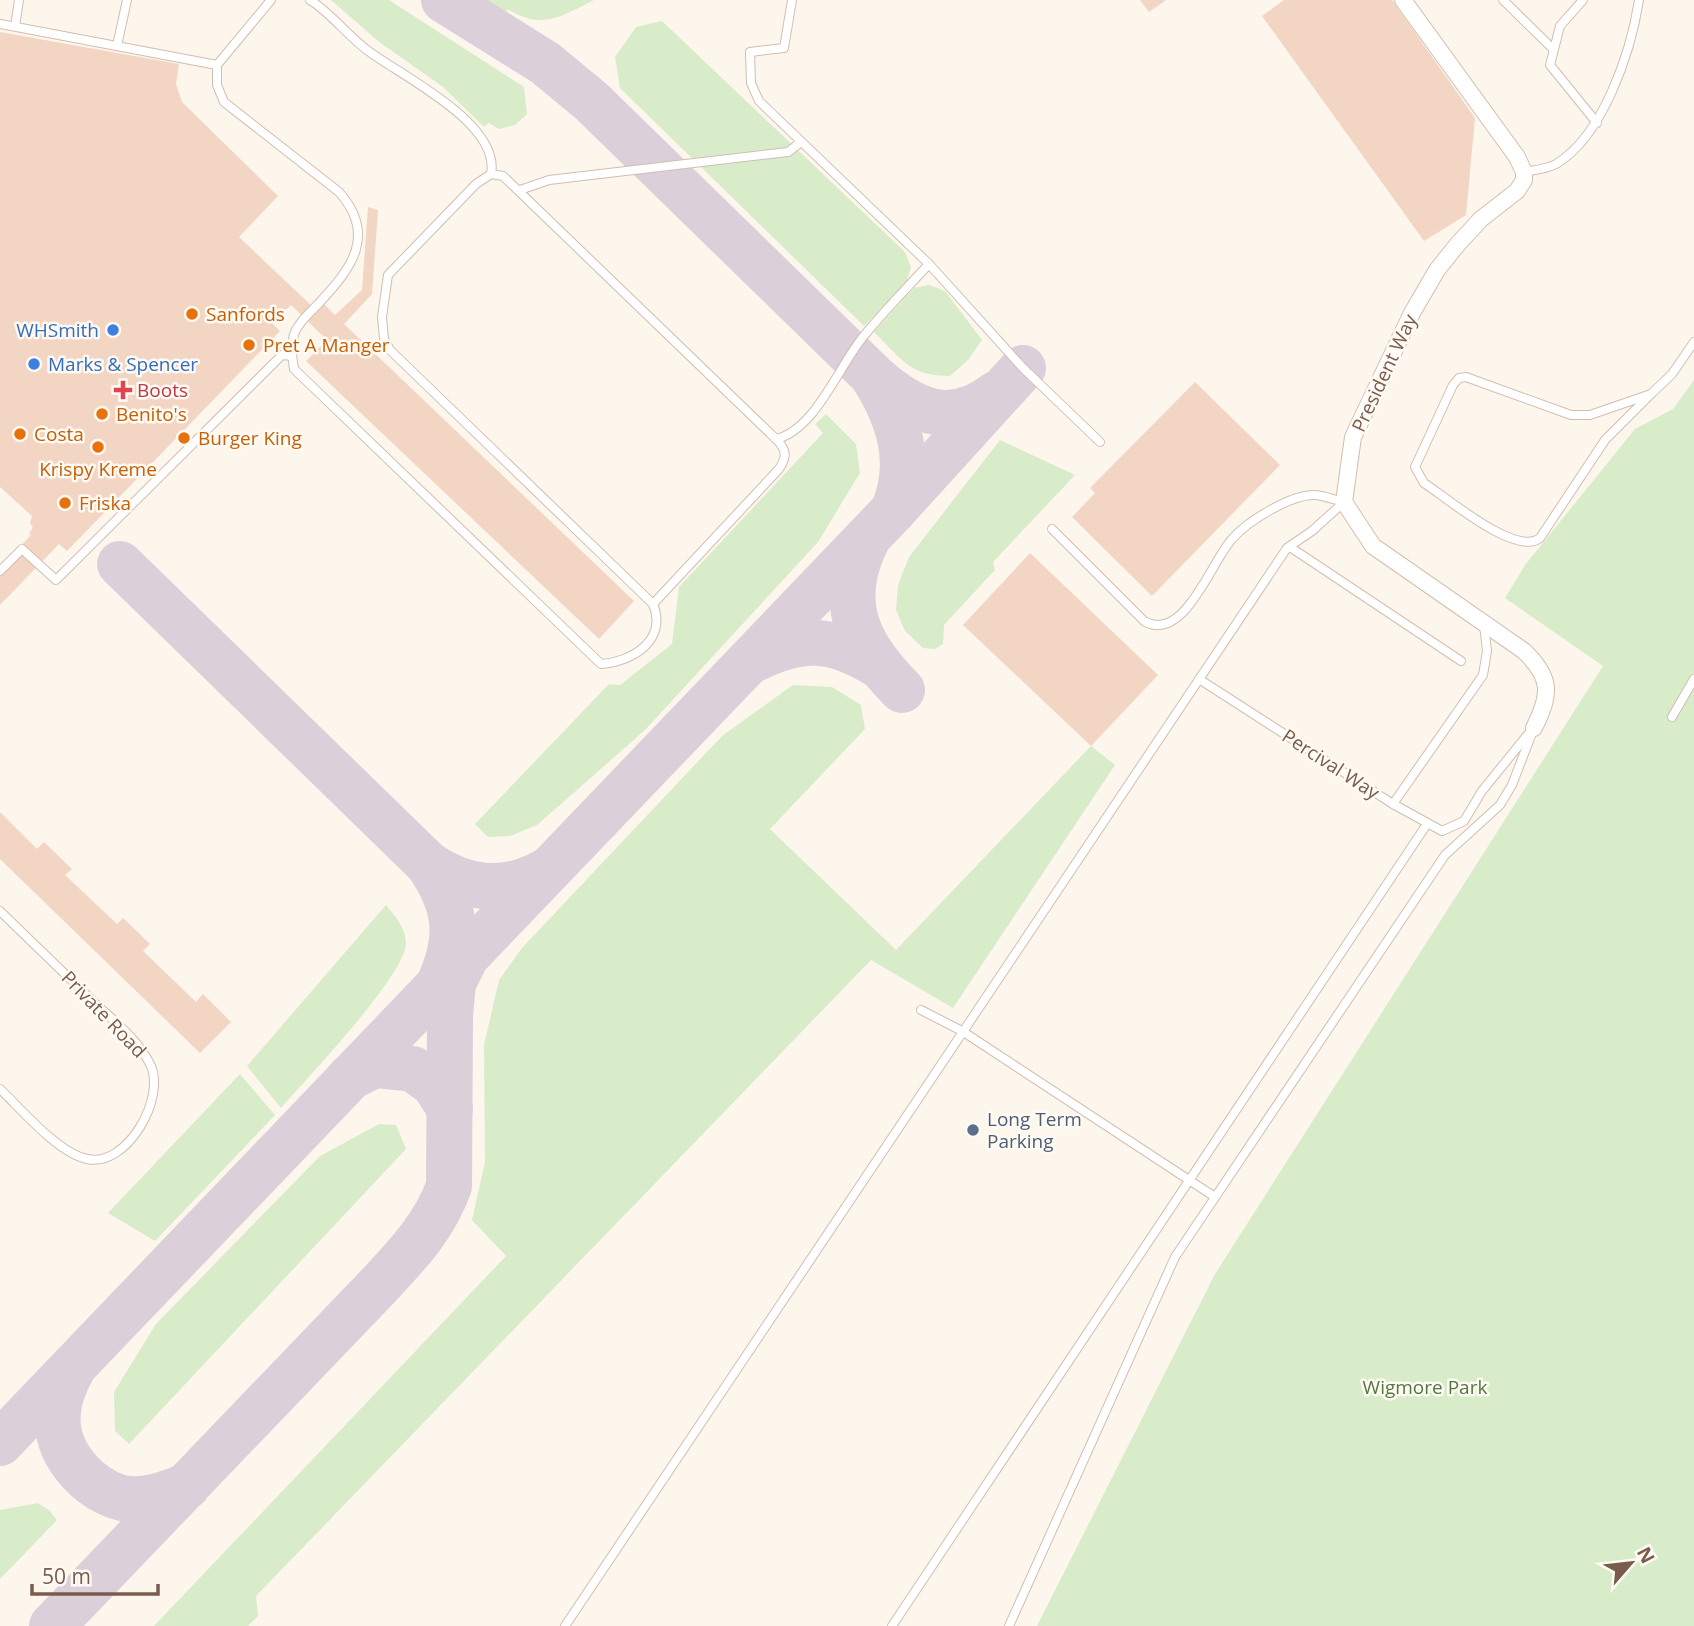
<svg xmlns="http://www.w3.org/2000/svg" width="1694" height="1626" font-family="'Open Sans',sans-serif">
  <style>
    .green { fill: #d8ecc9 }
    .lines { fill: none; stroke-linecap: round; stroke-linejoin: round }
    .taxiway { stroke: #dbcfda; stroke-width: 46 }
    .building { fill: #f3d5c3 }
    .service-casing { stroke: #d1beb0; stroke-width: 10 }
    .minor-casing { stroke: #d1beb0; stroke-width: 18 }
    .service { stroke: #fff; stroke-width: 8 }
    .minor { stroke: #fff; stroke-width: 16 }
    .food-dot { fill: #e8710a; stroke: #fffaf3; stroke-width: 2.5 }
    .shop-dot { fill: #3f7fe0; stroke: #fffaf3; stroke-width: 2.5 }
    .health-dot { fill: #e0444e; stroke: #fffaf3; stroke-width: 2.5 }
    .service-dot { fill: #5c6f8a; stroke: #fffaf3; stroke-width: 2.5 }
    .labels { text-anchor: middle; stroke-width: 5; stroke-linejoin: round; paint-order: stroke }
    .food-label { font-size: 19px; fill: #c56008; stroke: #fffaf3; text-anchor: start }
    .shop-label { font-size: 19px; fill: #366cbe; stroke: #fffaf3; text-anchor: end }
    .street-label { font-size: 19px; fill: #7a5c4d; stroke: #fffaf3 }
    .health-label { font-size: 19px; fill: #be3a42; stroke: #fffaf3; text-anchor: start }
    .service-label { font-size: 19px; fill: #4e5e75; stroke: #fffaf3; text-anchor: start }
    .park-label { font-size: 19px; fill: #537a41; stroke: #fffaf3 }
  </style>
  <rect width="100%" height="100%" fill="#fdf6ec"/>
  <g class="green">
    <path d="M 331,0 L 389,0 L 524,87 L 527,114 L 515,125 L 499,129 L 489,123 L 484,127 L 443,87 L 378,41 Z"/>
    <path d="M 484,0 L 594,0 C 562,16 542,31 508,9 L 505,14 Z"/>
    <path d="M 662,21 L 905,252 L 911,267 L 907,281 L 864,326 L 620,88 L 615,57 L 636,27 Z"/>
    <path d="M 929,285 L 945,291 L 982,340 L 968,360 L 950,376 C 909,376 902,359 874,332 L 914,288 Z"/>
    <path d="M 1694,380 L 1694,1626 L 1037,1626 L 1215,1274 L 1603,666 L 1505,598 L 1525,565 L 1635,429 L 1673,409 Z"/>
    <path d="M 826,414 L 856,444 L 860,473 L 818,542 L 645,730 L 537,825 L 510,836 L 488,837 L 475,824 L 609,684 L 620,685 L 672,644 L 679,587 L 823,433 L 815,424 Z"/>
    <path d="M 1000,440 L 1075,475 L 993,562 L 995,570 L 944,625 L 943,644 L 935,649 L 923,648 L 905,631 L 896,610 L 898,585 L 909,557 Z"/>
    <path d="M 793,685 L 832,687 L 861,705 L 865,729 L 770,829 L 896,950 L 1091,746 L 1115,765 L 953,1008 L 871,960 L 256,1596 L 258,1616 L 248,1626 L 154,1626 L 506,1256 L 472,1220 L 485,1162 L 484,1045 L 499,980 L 522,948 L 722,736 Z"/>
    <path d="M 386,905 C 395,916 405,927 406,942 C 408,973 305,1080 281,1108 L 247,1066 Z"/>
    <path d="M 240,1074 L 275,1115 L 155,1241 L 108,1213 Z"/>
    <path d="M 379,1124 L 396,1125 L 406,1149 L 129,1444 L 115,1431 L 114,1392 L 156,1324 L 320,1156 Z"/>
    <path d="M 38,1503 L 49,1510 L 57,1520 L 0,1579 L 0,1510 Z"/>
  </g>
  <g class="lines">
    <g class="taxiway">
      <path d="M 444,0 L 545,63 L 591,101 L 872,375 C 899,417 914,463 893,511"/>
      <path d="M 874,377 C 912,411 951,429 996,394"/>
      <path d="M 867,540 C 836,602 857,645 902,690"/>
      <path d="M 120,564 L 428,864 C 466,890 505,894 546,871"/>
      <path d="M 753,660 C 801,636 831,637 876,664"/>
      <path d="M 428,864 C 456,905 460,936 440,982"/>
      <path d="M 350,1077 L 375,1065 L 413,1069 L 434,1084 L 450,1109"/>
      <path d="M 72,1370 C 50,1410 52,1446 86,1478 C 97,1488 114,1498 129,1499 C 150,1501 168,1493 187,1486"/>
      <path d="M 0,1443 L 893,511 L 1023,368"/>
      <path d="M 52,1626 L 382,1282 C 410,1252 435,1225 449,1186 L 450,1015 L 453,983 L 464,961"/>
    </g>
  </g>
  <g class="building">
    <path d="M 1140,0 L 1166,0 L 1149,12 Z"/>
    <path d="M 1284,0 L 1392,0 L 1475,118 L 1466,215 L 1424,241 L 1262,16 Z"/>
    <path d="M 0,32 L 179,64 L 176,84 L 182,102 L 278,196 L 239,237 L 315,309 L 322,302 L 335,315 L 362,290 L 368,207 L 378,210 L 372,294 L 344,324 L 634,601 L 599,639 L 306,361 L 327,340 L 291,305 L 272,323 L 280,331 L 67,551 L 59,544 L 0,605 L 0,568 L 31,535 L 29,533 L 33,528 L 30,523 L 32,516 L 0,487 Z"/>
    <path d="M 1195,382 L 1280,465 L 1152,596 L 1072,517 L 1095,493 L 1090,488 Z"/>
    <path d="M 1030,553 L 1158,675 L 1091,746 L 963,625 Z"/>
    <path d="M 0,812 L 37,849 L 44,842 L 72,869 L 65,875 L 117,924 L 123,918 L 150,944 L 143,951 L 196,1002 L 203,994 L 231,1022 L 200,1053 L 0,859 Z"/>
  </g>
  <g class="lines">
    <g class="service-casing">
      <g id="service">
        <path d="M 271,0 L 217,65 L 217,85 L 224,102 L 339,192 C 377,235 352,268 319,303 C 311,312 300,320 295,332 C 290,345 292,356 294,369 L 601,664 C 632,662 668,640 653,604 L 390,350 L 384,339 L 382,317 L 388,275 L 476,184 L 491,174 L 503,176 L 776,439 C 815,430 839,366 863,337 C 883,312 907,288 929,264"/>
        <path d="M 310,0 C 332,14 347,35 367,50 C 401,76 501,123 491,174"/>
        <path d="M 792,0 L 784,48 L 750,52 L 751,83 L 759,101 L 929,264 L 1023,368 L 1100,442"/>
        <path d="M 1503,0 L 1553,49"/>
        <path d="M 1583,0 L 1560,26 L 1550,65 L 1597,123"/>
        <path d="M 0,24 L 217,65"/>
        <path d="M 15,26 L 19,0"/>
        <path d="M 117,46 L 127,0"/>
        <path d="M 1524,172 C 1534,170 1547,169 1556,164 C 1603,136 1631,52 1639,0"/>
        <path d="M 520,190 L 549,180 L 788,152 L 801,142"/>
        <path d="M 1466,377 L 1571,415 L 1590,415 L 1651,394 L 1605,440 L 1540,538 C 1516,557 1447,498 1424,483 L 1415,467 L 1453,385 L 1459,378 Z"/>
        <path d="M 1651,394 L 1672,374 L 1694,342"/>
        <path d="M 1052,529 L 1144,621 C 1184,645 1212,559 1233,538 C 1248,521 1289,496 1312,495 C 1322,494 1334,500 1344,502"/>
        <path d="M 1290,547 L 1461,661"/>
        <path d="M 0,571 L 22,549 L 56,580 L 282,355 L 292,356"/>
        <path d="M 653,604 L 779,469 C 787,457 787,450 776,439"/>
        <path d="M 1199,679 L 1393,804 L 1442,831 L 1464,821 L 1482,791 L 1529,733"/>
        <path d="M 1672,717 L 1694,679"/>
        <path d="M 1393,804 L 1483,675 L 1487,651 L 1484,625"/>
        <path d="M 0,911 C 32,942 64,973 96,1004 C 115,1022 138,1040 150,1064 C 167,1097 127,1168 87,1159 C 58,1153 21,1109 0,1089"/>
        <path d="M 921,1010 L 962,1031 L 1215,1197"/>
        <path d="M 565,1626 L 1287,548 L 1312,531 L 1344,502"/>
        <path d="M 892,1626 L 1427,824"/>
        <path d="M 1009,1626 L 1175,1257 L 1445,855 L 1500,805 L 1512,785 L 1534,728"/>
      </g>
    </g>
    <g class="minor-casing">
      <path id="minor" d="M 1403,0 L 1517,157 L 1524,172 L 1524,180 L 1517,191 L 1481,219 L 1457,245 L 1437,270 L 1412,313 L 1353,437 L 1344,502 L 1373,546 L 1524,651 C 1552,678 1551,694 1534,728"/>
    </g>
    <use href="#service" class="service"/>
    <use href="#minor" class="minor"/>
  </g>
  <g class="food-dot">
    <circle cx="192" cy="314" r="7"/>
    <circle cx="249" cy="345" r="7"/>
    <circle cx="102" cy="414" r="7"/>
    <circle cx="20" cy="434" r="7"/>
    <circle cx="184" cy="438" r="7"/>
    <circle cx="98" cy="447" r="7"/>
    <circle cx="65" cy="503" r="7"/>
  </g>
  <g class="shop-dot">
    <circle cx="113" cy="330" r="7"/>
    <circle cx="34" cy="364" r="7"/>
  </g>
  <path class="health-dot" d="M119.5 379.5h7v7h7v7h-7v7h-7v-7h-7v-7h7z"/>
  <circle class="service-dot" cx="973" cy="1130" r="7"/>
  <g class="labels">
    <g class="food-label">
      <text x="206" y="321">Sanfords</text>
      <text x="263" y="352">Pret A Manger</text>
      <text x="116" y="421">Benito's</text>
      <text x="34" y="441">Costa</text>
      <text x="198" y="445">Burger King</text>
      <text x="98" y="476" text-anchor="middle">Krispy Kreme</text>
      <text x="79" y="510">Friska</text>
    </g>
    <g class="shop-label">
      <text x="99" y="337">WHSmith</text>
      <text x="48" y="371" text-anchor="start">Marks &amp; Spencer</text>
    </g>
    <g class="street-label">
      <text transform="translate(1384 373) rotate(-65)" y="7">President Way</text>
      <text transform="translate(1331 764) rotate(33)" y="7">Percival Way</text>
      <text transform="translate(104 1014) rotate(46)" y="7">Private Road</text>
    </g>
    <g class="health-label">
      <text x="137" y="397">Boots</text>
    </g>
    <g class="service-label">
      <text x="987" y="1126">Long Term<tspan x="987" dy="22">Parking</tspan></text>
    </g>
    <g class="park-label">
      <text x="1425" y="1394">Wigmore Park</text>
    </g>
  </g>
  <g transform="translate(1631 1563) rotate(62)" stroke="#fffaf3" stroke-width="5" paint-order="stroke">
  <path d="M0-5L12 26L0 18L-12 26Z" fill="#7a5c4d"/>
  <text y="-10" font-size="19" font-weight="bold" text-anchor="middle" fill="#7a5c4d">N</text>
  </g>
  <path d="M32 1584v10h126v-10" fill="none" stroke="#7a5c4d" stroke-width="3.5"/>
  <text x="42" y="1584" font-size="21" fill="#7a5c4d" stroke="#fffaf3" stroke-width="5" paint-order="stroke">50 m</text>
</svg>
